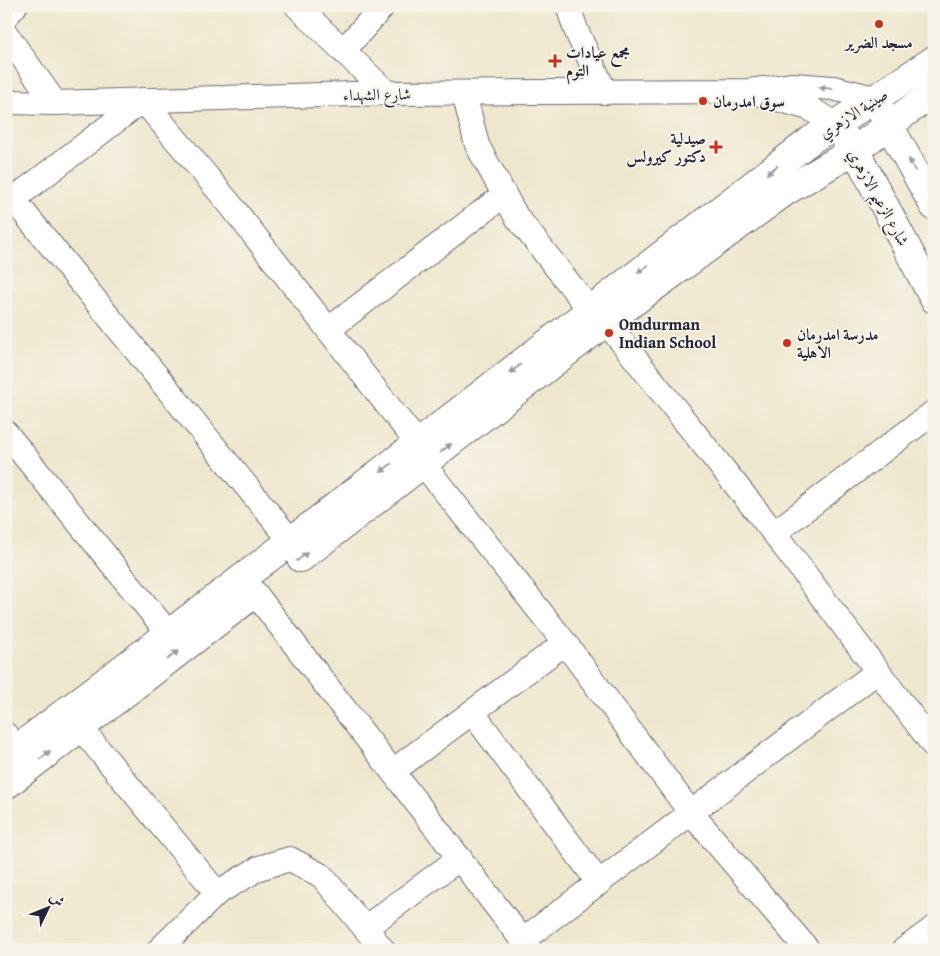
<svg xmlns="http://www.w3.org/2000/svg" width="940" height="956" font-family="'Gentium Book Plus',Amiri,serif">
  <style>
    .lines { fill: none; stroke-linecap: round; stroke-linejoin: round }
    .minor-casing { stroke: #69676e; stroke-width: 26 }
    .major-casing { stroke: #69676e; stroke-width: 30 }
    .minor { stroke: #fff; stroke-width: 24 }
    .major { stroke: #fff; stroke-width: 28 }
    .oneway { fill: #9c9ca7 }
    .poi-dot { fill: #c8321e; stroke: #f7f3e8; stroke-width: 2 }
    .labels { text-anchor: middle; stroke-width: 4; stroke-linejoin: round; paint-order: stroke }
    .poi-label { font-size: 16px; font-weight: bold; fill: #22223b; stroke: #f7f3e8; text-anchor: start }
    .street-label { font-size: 16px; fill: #22223b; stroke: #f7f3e8 }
  </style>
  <rect width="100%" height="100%" fill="#f7f3e8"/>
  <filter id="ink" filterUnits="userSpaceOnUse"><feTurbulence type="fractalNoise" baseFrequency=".02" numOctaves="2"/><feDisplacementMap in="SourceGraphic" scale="10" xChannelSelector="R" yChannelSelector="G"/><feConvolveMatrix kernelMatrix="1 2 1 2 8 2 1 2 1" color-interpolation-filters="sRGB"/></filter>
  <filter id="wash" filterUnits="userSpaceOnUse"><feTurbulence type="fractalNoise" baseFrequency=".0096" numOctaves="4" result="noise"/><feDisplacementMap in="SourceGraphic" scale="20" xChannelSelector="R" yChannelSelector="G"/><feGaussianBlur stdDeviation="1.12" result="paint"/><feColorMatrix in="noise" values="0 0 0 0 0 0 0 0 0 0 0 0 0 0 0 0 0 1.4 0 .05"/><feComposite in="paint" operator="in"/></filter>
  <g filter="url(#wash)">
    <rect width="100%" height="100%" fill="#eee7cd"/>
  </g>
  <g filter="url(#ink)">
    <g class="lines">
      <g class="minor-casing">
        <g id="minor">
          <path d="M 297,6 L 387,93"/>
          <path d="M 568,6 L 576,30 L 605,92"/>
          <path d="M 6,16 L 15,6"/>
          <path d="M 6,34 L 55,103"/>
          <path d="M 343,51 L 383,6"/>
          <path d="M 464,93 L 477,145 L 516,216 L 590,310"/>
          <path d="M 760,94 L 809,108 L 835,124"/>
          <path d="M 6,102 L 55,103 L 387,93 L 749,91 L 793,85 L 833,88 L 874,98"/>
          <path d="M 13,199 L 291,541"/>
          <path d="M 6,205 L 143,100 L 229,203 L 418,444"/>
          <path d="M 606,322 L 774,533 L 934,746"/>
          <path d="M 329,329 L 504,195"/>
          <path d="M 6,433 L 169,634"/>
          <path d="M 424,465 L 565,643 L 691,813 L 808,950"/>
          <path d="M 774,533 L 934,412"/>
          <path d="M 255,593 L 530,950"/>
          <path d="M 472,712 L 599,883"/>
          <path d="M 80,727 L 217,893"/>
          <path d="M 6,735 L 17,749"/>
          <path d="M 393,771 L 565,643"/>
          <path d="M 365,928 L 460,858"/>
          <path d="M 523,940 L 878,671"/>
          <path d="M 159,950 L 217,893 L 259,868 L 290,859 L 322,876 L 383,950"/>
          <path d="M 904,950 L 934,928"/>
        </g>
      </g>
      <g class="major-casing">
        <g id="major">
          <path d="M 880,109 L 934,206"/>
          <path d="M 844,136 L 855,150 L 934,299"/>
          <path d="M 301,558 L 606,322 L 786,191 L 855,150 L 934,92"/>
          <path d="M 6,757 L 291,541 L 811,140 L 934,60"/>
          <path d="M 6,785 L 251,596"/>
        </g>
      </g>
      <use href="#minor" class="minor"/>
      <use href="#major" class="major"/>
    </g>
    <defs><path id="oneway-solid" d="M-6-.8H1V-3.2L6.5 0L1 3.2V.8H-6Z" transform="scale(1.25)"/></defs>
    <g class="oneway">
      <use href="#oneway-solid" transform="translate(826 88) rotate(-175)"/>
      <use href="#oneway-solid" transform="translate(912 165) rotate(-118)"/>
      <use href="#oneway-solid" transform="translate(772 170) rotate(142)"/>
      <use href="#oneway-solid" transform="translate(643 269) rotate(142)"/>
      <use href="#oneway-solid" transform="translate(515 369) rotate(142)"/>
      <use href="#oneway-solid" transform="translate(446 448) rotate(-38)"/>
      <use href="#oneway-solid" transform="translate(386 468) rotate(142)"/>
      <use href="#oneway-solid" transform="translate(302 557) rotate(-37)"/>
      <use href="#oneway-solid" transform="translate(173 655) rotate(-38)"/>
      <use href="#oneway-solid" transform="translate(45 755) rotate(-38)"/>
    </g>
  </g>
  <g class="poi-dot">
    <circle cx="879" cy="24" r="5"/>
    <path d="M552.5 53.5h5v5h5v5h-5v5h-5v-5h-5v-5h5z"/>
    <circle cx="703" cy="101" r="5"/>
    <path d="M713.5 139.5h5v5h5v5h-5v5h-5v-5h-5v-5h5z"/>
    <circle cx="609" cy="333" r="5"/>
    <circle cx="787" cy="343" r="5"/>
  </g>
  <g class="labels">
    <g class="poi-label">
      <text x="879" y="48" text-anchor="middle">مسجد الضرير</text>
      <text x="566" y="58">مجمع عيادات<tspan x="566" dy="18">التوم</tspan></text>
      <text x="713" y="107">سوق امدرمان</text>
      <text x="706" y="144" text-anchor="end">صيدلية<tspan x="706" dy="18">دكتور كيرولس</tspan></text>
      <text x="619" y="330">Omdurman<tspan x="619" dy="18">Indian School</tspan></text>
      <text x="797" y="340">مدرسة امدرمان<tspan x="797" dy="18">الاهلية</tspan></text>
    </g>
    <g class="street-label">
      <text transform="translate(377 94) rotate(-1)" y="6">شارع الشهداء</text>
      <text transform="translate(853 113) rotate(-33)" y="6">صينية الازهري</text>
      <text transform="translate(879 197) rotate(61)" y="6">شارع الزعيم الازهري</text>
    </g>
  </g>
  <rect width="940" height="956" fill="none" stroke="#f7f3e8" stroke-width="25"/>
  <g transform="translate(48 908) rotate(47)" stroke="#f7f3e8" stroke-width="4" paint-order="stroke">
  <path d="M0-4L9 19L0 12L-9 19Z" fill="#22223b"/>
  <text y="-8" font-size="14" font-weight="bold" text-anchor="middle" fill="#22223b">ش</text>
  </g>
</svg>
